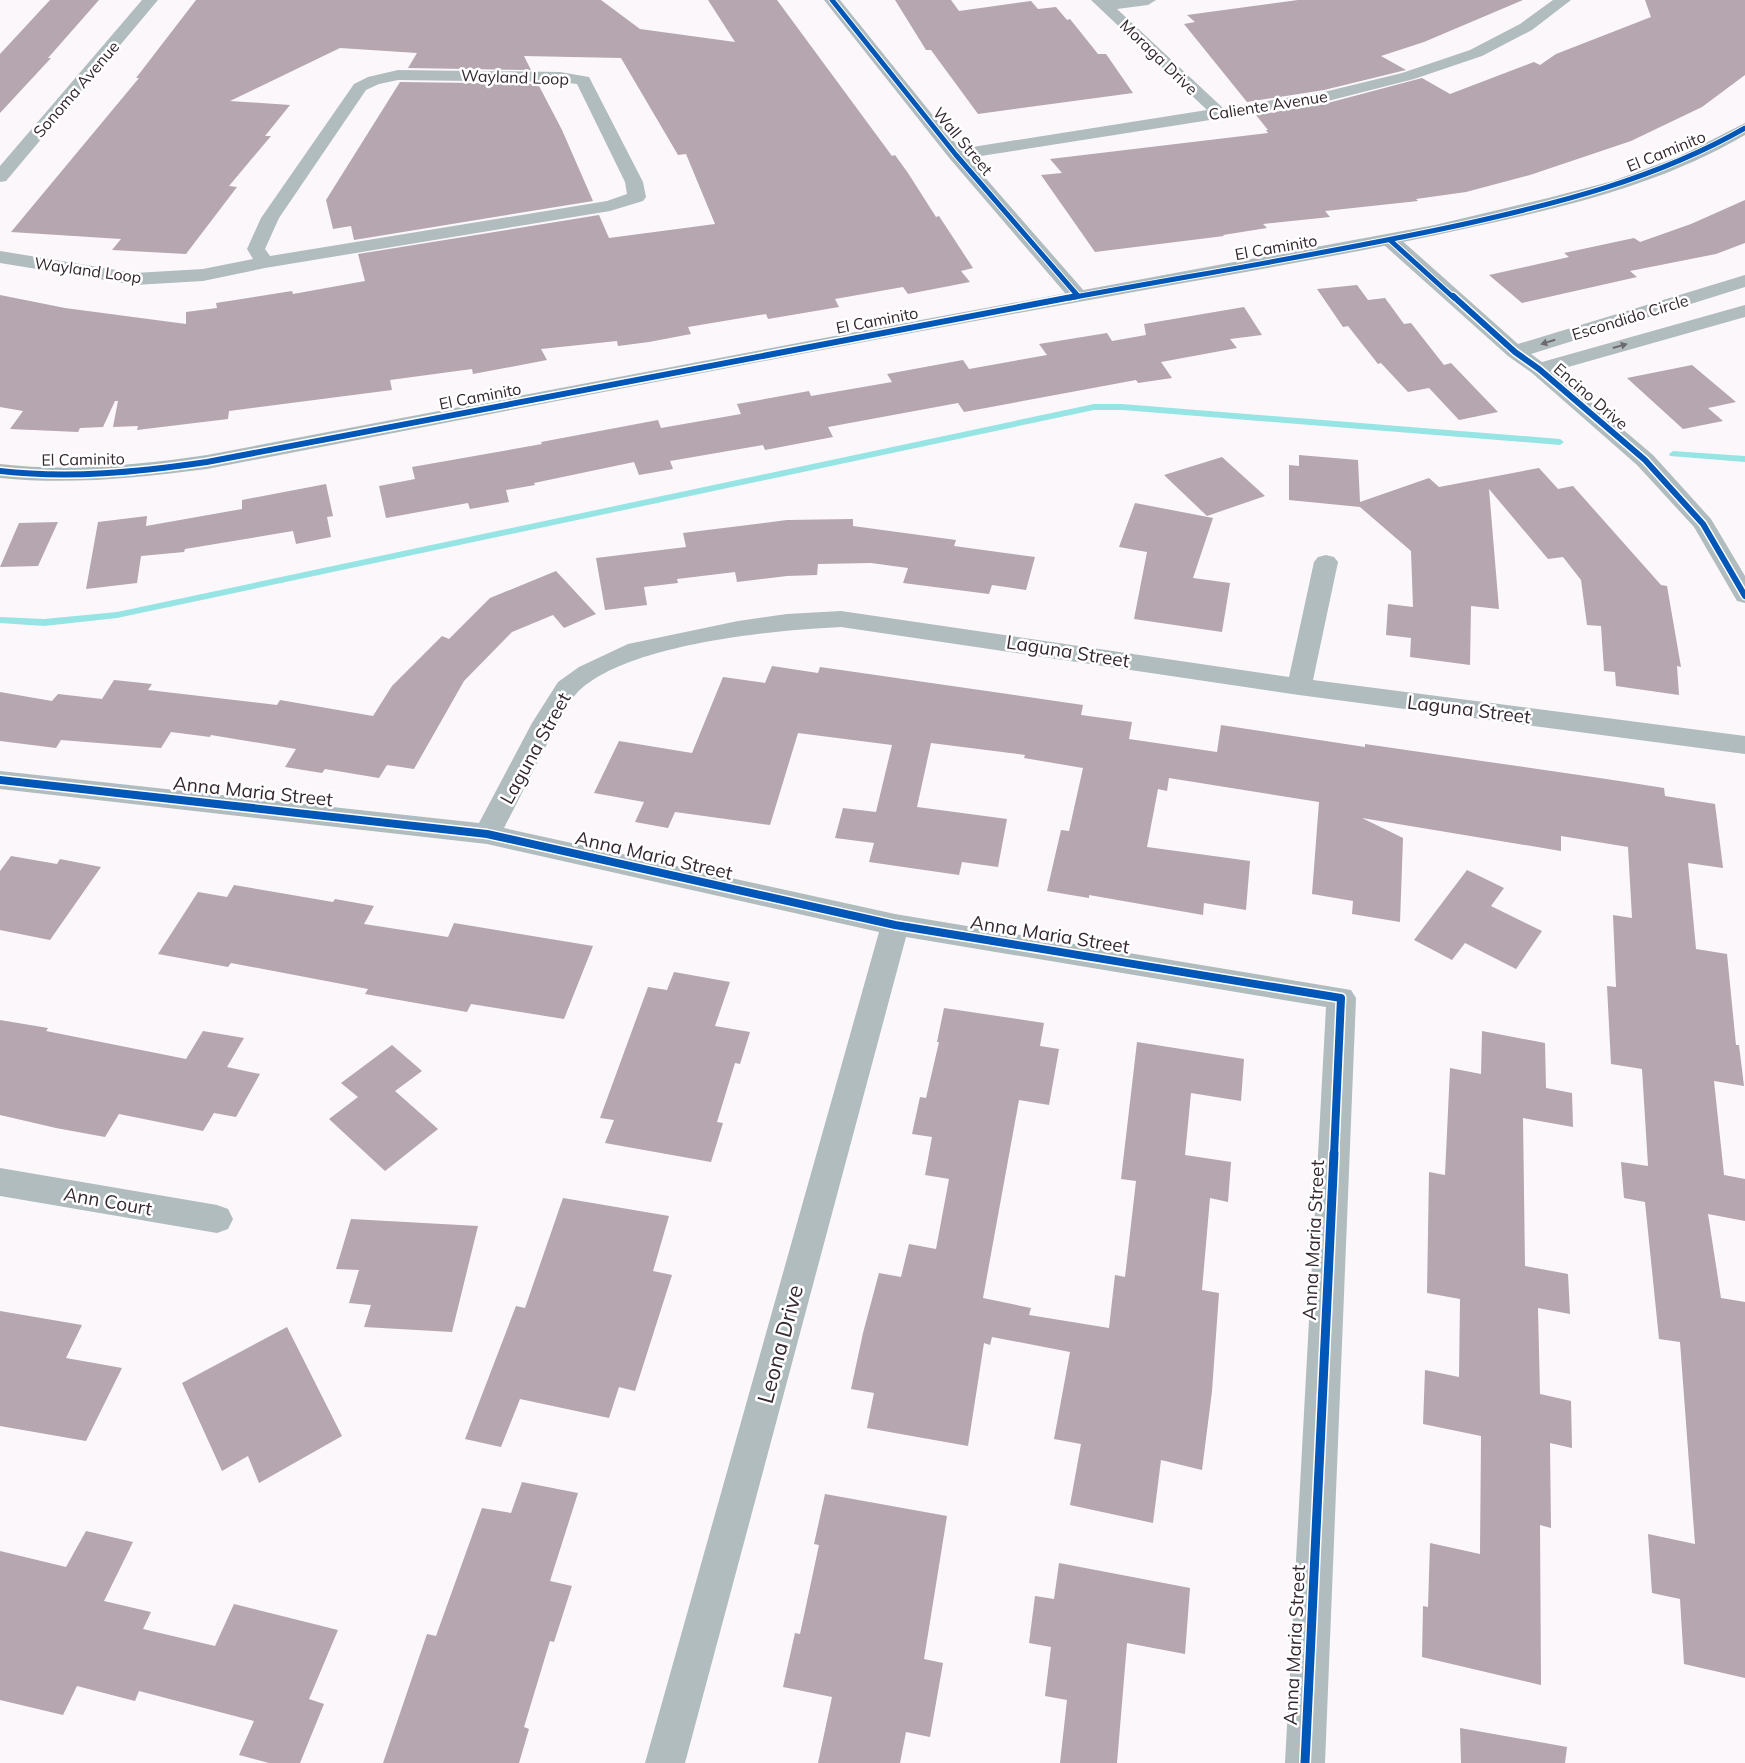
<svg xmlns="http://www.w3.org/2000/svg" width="1745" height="1763" font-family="Mulish,sans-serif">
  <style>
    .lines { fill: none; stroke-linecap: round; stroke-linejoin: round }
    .stream { fill: #96e5e4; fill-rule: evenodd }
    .building { fill: #b5a6af }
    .street { fill: #b0bcbe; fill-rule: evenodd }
    .secondary { fill: #aebbbd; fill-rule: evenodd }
    .cycleway-far3-casing { stroke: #fff; stroke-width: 7 }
    .cycleway-far2-casing { stroke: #fff; stroke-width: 9 }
    .cycleway-far1-casing { stroke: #fff; stroke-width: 11 }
    .cycleway-casing { stroke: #fff; stroke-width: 12 }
    .cycleway-far3 { stroke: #0057b8; stroke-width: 5 }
    .cycleway-far2 { stroke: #0057b8; stroke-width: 6 }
    .cycleway-far1 { stroke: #0057b8; stroke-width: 8 }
    .cycleway { stroke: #0057b8; stroke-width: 9 }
    .oneway { fill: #6c6a6f }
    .labels { text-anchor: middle; stroke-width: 5; stroke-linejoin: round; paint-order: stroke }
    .far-street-label { font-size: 16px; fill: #34272f; stroke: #fff }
    .street-label { font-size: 19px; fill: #34272f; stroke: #fff }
    .near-street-label { font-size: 22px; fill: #34272f; stroke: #fff }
  </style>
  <rect width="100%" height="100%" fill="#fcf7fa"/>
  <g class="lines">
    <g class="stream">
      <path d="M 1094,404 L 1122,404 L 1560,439 L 1564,442 L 1560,445 L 1122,410 L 1094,410 L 117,618 L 44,626 L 0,623 L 0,617 L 44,619 L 117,612 Z"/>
      <path d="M 1673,451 L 1745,456 L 1745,462 L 1670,456 L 1669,454 Z"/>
    </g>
  </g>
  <g class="building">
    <path d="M 50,0 L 99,0 L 48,58 L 51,58 L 0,113 L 0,54 Z"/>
    <path d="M 196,0 L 601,0 L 640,29 L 735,42 L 708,0 L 777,0 L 892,156 L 895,155 L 908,173 L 936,217 L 939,216 L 973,268 L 961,271 L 970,282 L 908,294 L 903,287 L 835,299 L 839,307 L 768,319 L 766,314 L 688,327 L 691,334 L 649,342 L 618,346 L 617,341 L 541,349 L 547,360 L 473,374 L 472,369 L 390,380 L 392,390 L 229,411 L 228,419 L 137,430 L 138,426 L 113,427 L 118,401 L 115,401 L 103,427 L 80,428 L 78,432 L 10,429 L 23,411 L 0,407 L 0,295 L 65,308 L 186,324 L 186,312 L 217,308 L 216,303 L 292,291 L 293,294 L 365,281 L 358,254 L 599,215 L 609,238 L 715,224 L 686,154 L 678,155 L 621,58 L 524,56 L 531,70 L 408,68 L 417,53 L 340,48 L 230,101 L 290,105 L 265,136 L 271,136 L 229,186 L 237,187 L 186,254 L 112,250 L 121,239 L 11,232 L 139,78 L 136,78 Z"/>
    <path d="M 895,0 L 951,0 L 959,11 L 1031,1 L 1038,9 L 1056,7 L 1067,20 L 1070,19 L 1098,54 L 1106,54 L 1133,93 L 978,114 L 931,50 L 926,50 Z"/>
    <path d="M 1298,0 L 1523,0 L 1424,42 L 1381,56 L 1406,70 L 1324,90 L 1247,102 L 1184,24 L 1195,22 L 1187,15 Z"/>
    <path d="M 1645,0 L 1745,0 L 1745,75 L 1702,107 L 1631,141 L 1530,175 L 1466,192 L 1416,199 L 1418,201 L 1325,211 L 1330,217 L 1263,224 L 1267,228 L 1223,235 L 1224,236 L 1095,252 L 1041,175 L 1062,173 L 1050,159 L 1268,133 L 1266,130 L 1268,130 L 1256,115 L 1324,104 L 1422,78 L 1450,94 L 1534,62 L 1540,65 L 1556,54 L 1651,17 Z"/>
    <path d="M 400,82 L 538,84 L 562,130 L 593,201 L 354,240 L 351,226 L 333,229 L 326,200 Z"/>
    <path d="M 1745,200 L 1745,243 L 1716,254 L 1630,271 L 1637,277 L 1522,303 L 1489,275 L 1569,257 L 1564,253 L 1634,238 L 1640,242 L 1691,224 Z"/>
    <path d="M 1357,285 L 1368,300 L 1385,298 L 1404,324 L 1411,323 L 1444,365 L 1451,363 L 1498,412 L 1459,420 L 1429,388 L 1408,392 L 1381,363 L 1378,364 L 1348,326 L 1343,327 L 1317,289 Z"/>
    <path d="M 1244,307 L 1262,335 L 1230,339 L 1237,348 L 1161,362 L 1172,378 L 1138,383 L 1136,380 L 964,412 L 958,403 L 828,427 L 833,437 L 765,450 L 763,445 L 670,461 L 673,469 L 639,475 L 634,462 L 534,483 L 535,485 L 506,490 L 509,502 L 470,509 L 468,503 L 386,518 L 379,486 L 415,479 L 412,467 L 542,444 L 541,442 L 658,420 L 661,428 L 741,414 L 737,404 L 809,391 L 811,396 L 892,382 L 887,374 L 963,360 L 969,369 L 1047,355 L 1039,344 L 1107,333 L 1112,341 L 1146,335 L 1144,324 Z"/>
    <path d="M 1692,365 L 1736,402 L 1708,408 L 1723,421 L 1683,429 L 1627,378 Z"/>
    <path d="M 1299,455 L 1358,460 L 1360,502 L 1429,478 L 1439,487 L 1539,468 L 1558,489 L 1573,486 L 1661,585 L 1667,586 L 1681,667 L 1677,666 L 1679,695 L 1616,686 L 1615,672 L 1604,671 L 1601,626 L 1587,625 L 1581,580 L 1563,557 L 1548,559 L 1489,489 L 1499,609 L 1471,606 L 1470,665 L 1410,657 L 1411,638 L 1386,635 L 1388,604 L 1413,607 L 1411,551 L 1360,507 L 1289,500 L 1289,465 L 1299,466 Z"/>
    <path d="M 1222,457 L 1265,496 L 1207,516 L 1164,475 Z"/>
    <path d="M 326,484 L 333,516 L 327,517 L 331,537 L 296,544 L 293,531 L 185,549 L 184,552 L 141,556 L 137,583 L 86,589 L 98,522 L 147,516 L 146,526 L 242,509 L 242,500 Z"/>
    <path d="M 1135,503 L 1213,518 L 1193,578 L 1230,583 L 1222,632 L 1134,619 L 1147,552 L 1119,547 Z"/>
    <path d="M 853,519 L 853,526 L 956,540 L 954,546 L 1035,557 L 1026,590 L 992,585 L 989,594 L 903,583 L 908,568 L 871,563 L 818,564 L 817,575 L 787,576 L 737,582 L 735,572 L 677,579 L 678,583 L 644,587 L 647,605 L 605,610 L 596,558 L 686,547 L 683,533 L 787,520 Z"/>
    <path d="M 58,522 L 38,566 L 0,567 L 19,523 Z"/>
    <path d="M 556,571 L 596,614 L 564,628 L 553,615 L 512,632 L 464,681 L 414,769 L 387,765 L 379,778 L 325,769 L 322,773 L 285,767 L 296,749 L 211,735 L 210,737 L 171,732 L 161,748 L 61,740 L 56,748 L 0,741 L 0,692 L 52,701 L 58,694 L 102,699 L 114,680 L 152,684 L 148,690 L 277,705 L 280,700 L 373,716 L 392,686 L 442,636 L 449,639 L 490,598 Z"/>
    <path d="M 772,666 L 818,673 L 820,667 L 1083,705 L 1081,715 L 1132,722 L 1129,739 L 1217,752 L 1221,725 L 1365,747 L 1365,744 L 1613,780 L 1664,788 L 1665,796 L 1715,804 L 1723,868 L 1688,863 L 1696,949 L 1727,954 L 1736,1045 L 1739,1045 L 1744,1086 L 1714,1081 L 1724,1175 L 1745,1179 L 1745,1221 L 1708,1214 L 1721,1298 L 1745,1302 L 1745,1678 L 1684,1664 L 1680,1599 L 1652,1593 L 1648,1534 L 1695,1544 L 1680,1342 L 1659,1339 L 1645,1202 L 1624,1198 L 1621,1162 L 1648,1166 L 1642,1069 L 1611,1064 L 1607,986 L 1616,987 L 1613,915 L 1632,918 L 1628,847 L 1561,836 L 1561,851 L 1362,818 L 1403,838 L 1400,922 L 1352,914 L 1353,901 L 1312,894 L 1319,802 L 1169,778 L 1167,791 L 1158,789 L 1147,847 L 1250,861 L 1246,910 L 1204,903 L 1203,915 L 1089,895 L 1089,898 L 1047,891 L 1061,830 L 1069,831 L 1083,768 L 1024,758 L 1025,755 L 931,743 L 917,807 L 1007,819 L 998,867 L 962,862 L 959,875 L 869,862 L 874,843 L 835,838 L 843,808 L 876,812 L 892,745 L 798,733 L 770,825 L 675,812 L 668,828 L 635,822 L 644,802 L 594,793 L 619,741 L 692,753 L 723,677 L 765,683 Z"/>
    <path d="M 11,856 L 57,864 L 60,859 L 101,867 L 50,940 L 0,930 L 0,871 Z"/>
    <path d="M 1467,870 L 1504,888 L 1491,906 L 1542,931 L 1516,969 L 1465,943 L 1452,960 L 1414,940 Z"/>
    <path d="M 234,885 L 333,902 L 335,899 L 374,906 L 364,924 L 448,937 L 454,923 L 593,946 L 564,1019 L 471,1004 L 467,1012 L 365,994 L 368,989 L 231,963 L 228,967 L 158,954 L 198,892 L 227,897 Z"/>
    <path d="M 674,972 L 730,982 L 715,1026 L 750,1032 L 740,1064 L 735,1063 L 717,1122 L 723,1123 L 711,1162 L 605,1143 L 614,1120 L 600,1118 L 648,987 L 667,990 Z"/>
    <path d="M 944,1008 L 1044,1023 L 1040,1046 L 1059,1049 L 1049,1105 L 1019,1100 L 983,1298 L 1031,1308 L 1029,1315 L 1109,1328 L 1115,1275 L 1125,1277 L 1136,1181 L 1121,1179 L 1137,1042 L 1244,1059 L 1241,1101 L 1191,1093 L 1185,1155 L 1231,1162 L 1228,1202 L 1210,1198 L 1202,1290 L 1219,1293 L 1212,1391 L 1202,1470 L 1161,1460 L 1153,1523 L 1070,1505 L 1081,1444 L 1054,1439 L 1070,1352 L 992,1337 L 990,1345 L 984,1343 L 968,1446 L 867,1428 L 874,1393 L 851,1389 L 863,1333 L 879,1273 L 901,1277 L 909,1244 L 936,1249 L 949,1179 L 925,1175 L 932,1137 L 912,1134 L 920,1097 L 926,1098 L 939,1042 L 937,1042 Z"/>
    <path d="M 0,1020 L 48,1028 L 46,1031 L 186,1059 L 203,1031 L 244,1038 L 227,1067 L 260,1074 L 236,1117 L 214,1113 L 203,1131 L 119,1114 L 105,1137 L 56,1128 L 0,1115 Z"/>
    <path d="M 1482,1031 L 1545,1043 L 1546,1088 L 1572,1093 L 1573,1127 L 1523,1118 L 1525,1266 L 1568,1274 L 1570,1314 L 1538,1308 L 1540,1394 L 1571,1401 L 1572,1448 L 1550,1443 L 1551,1528 L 1540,1525 L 1541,1685 L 1422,1657 L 1423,1606 L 1428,1607 L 1430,1543 L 1480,1554 L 1481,1436 L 1423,1424 L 1425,1370 L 1459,1377 L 1460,1299 L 1427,1293 L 1429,1172 L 1445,1175 L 1450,1068 L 1481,1074 Z"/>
    <path d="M 392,1045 L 422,1071 L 395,1091 L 438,1129 L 385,1171 L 329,1119 L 358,1097 L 341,1083 Z"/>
    <path d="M 563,1198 L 669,1216 L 653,1271 L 672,1275 L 635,1391 L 619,1387 L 609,1418 L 520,1399 L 501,1447 L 465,1439 L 516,1306 L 525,1308 Z"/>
    <path d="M 351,1219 L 478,1226 L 452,1332 L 364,1327 L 371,1305 L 349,1303 L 359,1270 L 336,1269 Z"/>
    <path d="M 0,1311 L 82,1325 L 66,1358 L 122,1368 L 86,1441 L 0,1426 Z"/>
    <path d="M 287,1327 L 342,1436 L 259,1483 L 248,1456 L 222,1471 L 182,1383 Z"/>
    <path d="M 522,1482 L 578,1493 L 550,1581 L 572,1586 L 554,1642 L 550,1641 L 524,1727 L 529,1729 L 519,1763 L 383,1763 L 427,1634 L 436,1636 L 482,1508 L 511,1513 Z"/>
    <path d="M 825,1494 L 947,1516 L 924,1659 L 943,1663 L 930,1737 L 906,1732 L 900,1763 L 818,1763 L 832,1697 L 783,1687 L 795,1633 L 800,1634 L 819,1545 L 814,1544 Z"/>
    <path d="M 86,1531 L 133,1542 L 104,1601 L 151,1612 L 143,1629 L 215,1646 L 234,1604 L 338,1630 L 309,1699 L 324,1704 L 300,1763 L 269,1763 L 239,1755 L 254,1721 L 139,1691 L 135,1701 L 77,1686 L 63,1715 L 0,1700 L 0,1551 L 66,1567 Z"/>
    <path d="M 1059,1563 L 1190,1588 L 1185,1654 L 1127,1643 L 1117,1763 L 1060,1763 L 1067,1700 L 1045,1696 L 1051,1647 L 1029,1643 L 1035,1596 L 1054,1599 Z"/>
    <path d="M 1460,1728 L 1567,1747 L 1565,1763 L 1461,1763 Z"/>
  </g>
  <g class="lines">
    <g class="street">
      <path d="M 142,0 L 158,0 L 6,181 L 0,182 L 0,166 Z"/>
      <path d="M 824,0 L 840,0 L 960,149 L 1207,110 L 1091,0 L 1156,0 L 1148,5 L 1117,9 L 1223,108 L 1324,92 L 1402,73 L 1470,50 L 1520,24 L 1553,0 L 1571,0 L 1532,30 L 1482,56 L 1414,79 L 1324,102 L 968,158 L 1085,292 L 1088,296 L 1085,300 L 1071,300 L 950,159 Z"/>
      <path d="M 398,70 L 560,72 L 589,77 L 643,182 L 646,197 L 643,201 L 610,211 L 265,268 L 203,281 L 135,285 L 0,263 L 0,251 L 135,273 L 203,269 L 253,259 L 247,249 L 261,218 L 354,84 L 368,77 ZM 398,80 L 560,82 L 577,84 L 625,182 L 627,194 L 607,201 L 270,256 L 265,249 L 279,218 L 366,90 L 379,84 Z"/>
      <path d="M 1391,235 L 1398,237 L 1518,344 L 1745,275 L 1745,287 L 1531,354 L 1542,362 L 1745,305 L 1745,317 L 1554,371 L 1653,455 L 1711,519 L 1745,576 L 1745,603 L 1737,601 L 1694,527 L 1637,465 L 1532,373 L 1508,356 L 1384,245 L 1382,241 L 1384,237 Z"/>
      <path d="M 1326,555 L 1334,557 L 1338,562 L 1313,680 L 1745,736 L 1745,754 L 1299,695 L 841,627 C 775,630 622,644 576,694 C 564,706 556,725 549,740 C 534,769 519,799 504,828 L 895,914 L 1351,990 L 1356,998 L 1325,1763 L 1285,1763 L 1326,1007 L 906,937 L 685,1763 L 645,1763 L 879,932 L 487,844 L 0,789 L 0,771 L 479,823 L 532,723 L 558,682 L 579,667 L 628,644 L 738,621 L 787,614 L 841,611 L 1289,677 L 1314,562 L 1318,557 Z"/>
      <path d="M 0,1168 L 217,1205 L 228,1209 L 233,1219 L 228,1229 L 217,1233 L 0,1196 Z"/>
    </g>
    <path class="secondary" d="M 1745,123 L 1745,135 C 1660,185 1564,207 1468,228 C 1345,256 1219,276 1095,299 C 798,353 503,412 207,469 C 138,478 70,485 0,478 L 0,464 C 70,472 138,465 207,455 L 861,331 L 1435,225 L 1548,198 L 1613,181 L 1678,157 Z"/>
    <g class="cycleway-far3-casing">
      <g id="cycleway-far3">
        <path d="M 832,0 L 956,155 L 1078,296"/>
        <path d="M 1391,241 L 1454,298"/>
        <path d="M 1070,298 C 1200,274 1331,253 1460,225 C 1559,203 1656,179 1745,128"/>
      </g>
    </g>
    <g class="cycleway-far2-casing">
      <g id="cycleway-far2">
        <path d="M 1453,296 L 1515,352 L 1539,369 L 1645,460 L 1703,524 L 1745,596"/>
        <path d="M 0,471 C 70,479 138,472 207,462 L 1077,296"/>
      </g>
    </g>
    <g class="cycleway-far1-casing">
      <path id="cycleway-far1" d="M 0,780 L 487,834 L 895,925 L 1341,998 L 1334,1155"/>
    </g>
    <g class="cycleway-casing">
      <path id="cycleway" d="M 1305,1763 L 1334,1153"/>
    </g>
    <use href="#cycleway-far3" class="cycleway-far3"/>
    <use href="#cycleway-far2" class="cycleway-far2"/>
    <use href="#cycleway-far1" class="cycleway-far1"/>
    <use href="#cycleway" class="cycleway"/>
  </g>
  <defs><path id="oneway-solid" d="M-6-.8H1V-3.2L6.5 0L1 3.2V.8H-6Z" transform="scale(1.25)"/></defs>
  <g class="oneway">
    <use href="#oneway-solid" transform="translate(1548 342) rotate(163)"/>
    <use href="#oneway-solid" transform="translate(1620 346) rotate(-16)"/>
  </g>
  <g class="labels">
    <g class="far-street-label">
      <text transform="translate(1159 57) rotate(44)" y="6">Moraga Drive</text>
      <text transform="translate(515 77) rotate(2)" y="6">Wayland Loop</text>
      <text transform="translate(76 89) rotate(-49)" y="6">Sonoma Avenue</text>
      <text transform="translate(1268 105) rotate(-9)" y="6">Caliente Avenue</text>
      <text transform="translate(963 141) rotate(50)" y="6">Wall Street</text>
      <text transform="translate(1666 151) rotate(-22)" y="6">El Caminito</text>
      <text transform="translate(1276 247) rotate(-10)" y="6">El Caminito</text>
      <text transform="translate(88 270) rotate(8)" y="6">Wayland Loop</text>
      <text transform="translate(1630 317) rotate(-17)" y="6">Escondido Circle</text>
      <text transform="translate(877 320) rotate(-11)" y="6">El Caminito</text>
      <text transform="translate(480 396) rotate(-11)" y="6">El Caminito</text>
      <text transform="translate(1591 396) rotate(41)" y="6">Encino Drive</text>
      <text transform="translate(83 459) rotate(-1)" y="6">El Caminito</text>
    </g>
    <g class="street-label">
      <text transform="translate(1068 651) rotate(9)" y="7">Laguna Street</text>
      <text transform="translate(1469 709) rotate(7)" y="7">Laguna Street</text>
      <text transform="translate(535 748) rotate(-61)" y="7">Laguna Street</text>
      <text transform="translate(253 791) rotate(6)" y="7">Anna Maria Street</text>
      <text transform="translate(654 855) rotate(13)" y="7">Anna Maria Street</text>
      <text transform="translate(1050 934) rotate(9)" y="7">Anna Maria Street</text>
      <text transform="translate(108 1201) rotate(10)" y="7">Ann Court</text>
      <text transform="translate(1313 1240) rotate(-87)" y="7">Anna Maria Street</text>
      <text transform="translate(1294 1645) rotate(-87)" y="7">Anna Maria Street</text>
    </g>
    <g class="near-street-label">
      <text transform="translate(780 1344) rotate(-75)" y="8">Leona Drive</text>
    </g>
  </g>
</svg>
